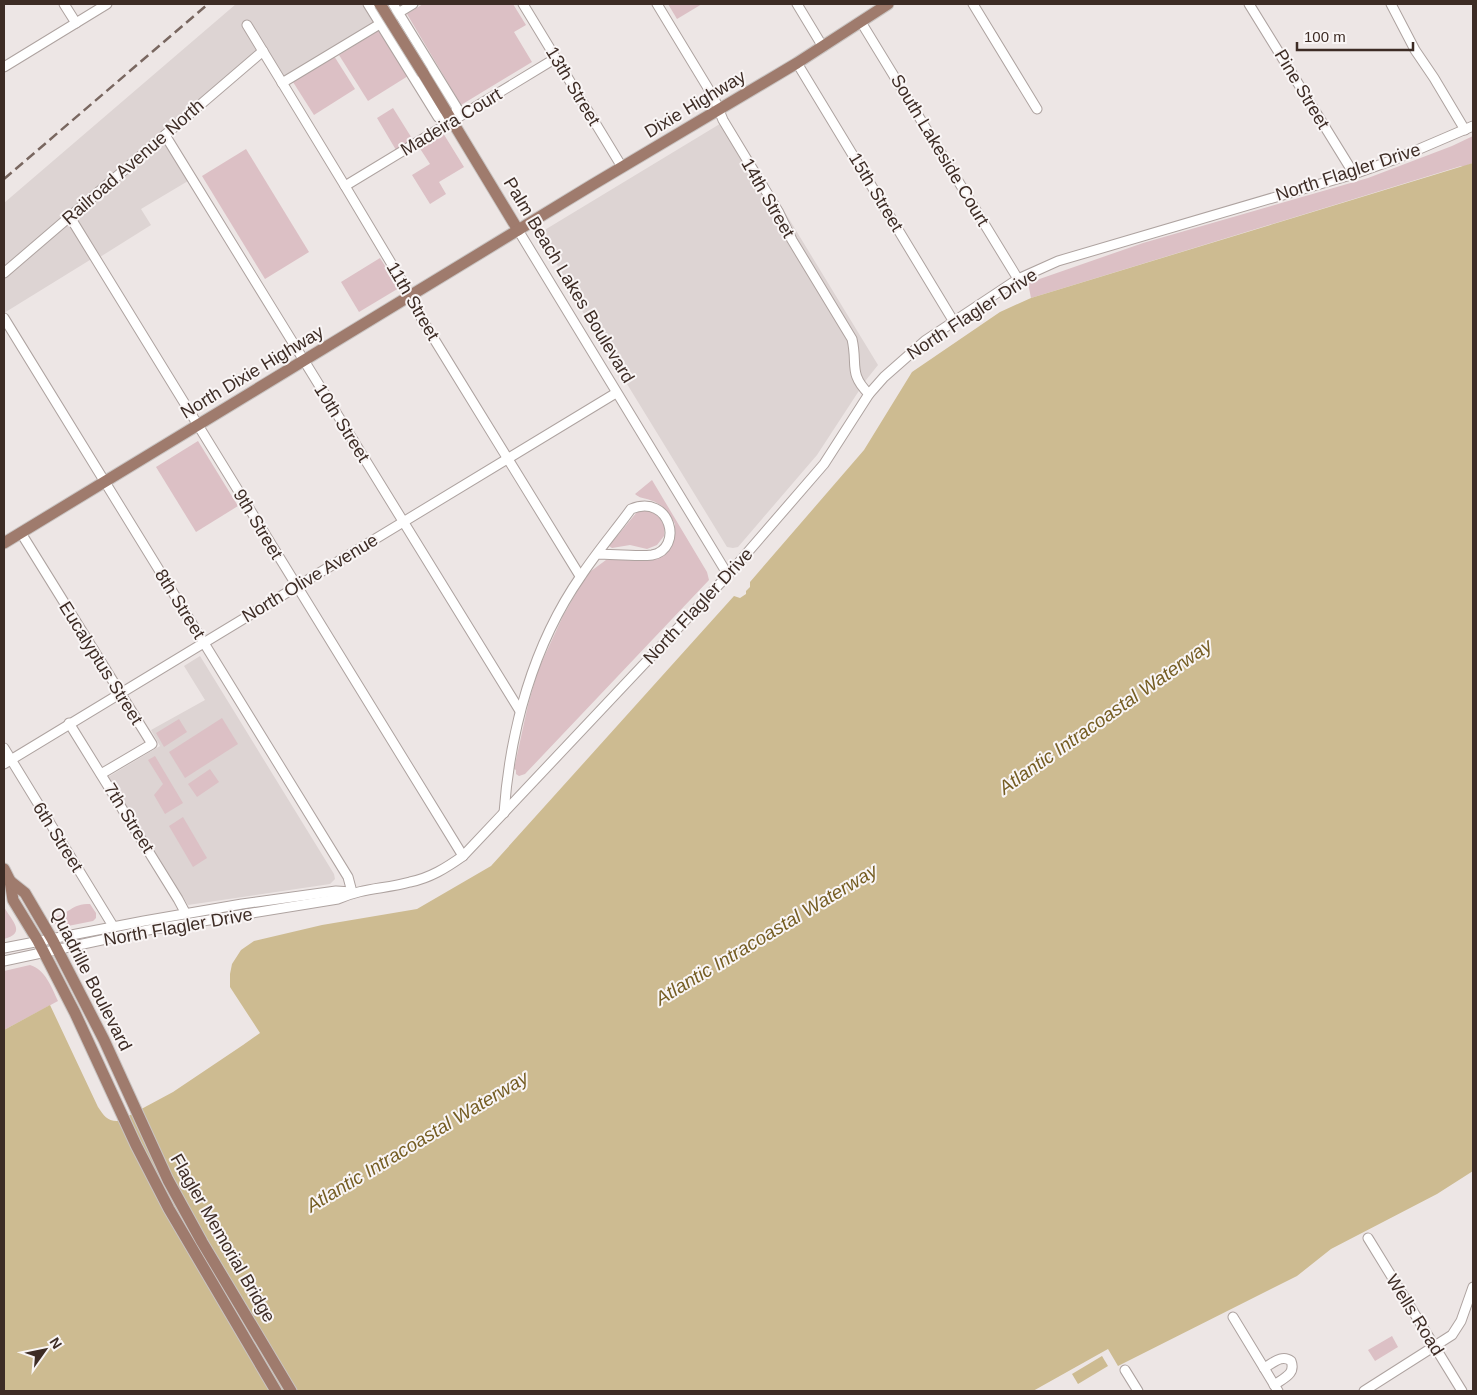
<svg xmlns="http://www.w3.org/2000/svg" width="1477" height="1395" font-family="Arial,sans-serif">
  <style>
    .built { fill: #ddd4d3 }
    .green { fill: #dcc0c5 }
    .water { fill: #cdbb91 }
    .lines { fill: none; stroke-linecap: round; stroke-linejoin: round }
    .minor-casing { stroke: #aea3a0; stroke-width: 11 }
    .major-casing { stroke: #c9c4c2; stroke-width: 13 }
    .minor { stroke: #fff; stroke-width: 9 }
    .major { stroke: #9f7b6d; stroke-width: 11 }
    .rail { stroke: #796760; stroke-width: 2.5; stroke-dasharray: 10 5; stroke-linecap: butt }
    .major-bridge-casing { stroke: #c9c4c2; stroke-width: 13; stroke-linecap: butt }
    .major-bridge { stroke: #9f7b6d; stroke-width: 11 }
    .labels { text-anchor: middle; stroke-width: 4; stroke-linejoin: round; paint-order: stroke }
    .street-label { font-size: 18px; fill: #3d2c25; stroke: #f9f5f5 }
    .water-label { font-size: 19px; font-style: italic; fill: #755d23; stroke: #f9f5f5 }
  </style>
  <rect width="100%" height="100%" fill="#ede6e5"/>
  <g class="built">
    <path d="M 236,4 L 366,4 L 377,20 L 276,82 L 261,59 L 164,143 L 188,181 L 141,209 L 151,225 L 100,257 L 98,255 L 4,313 L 4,203 Z"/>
    <path d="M 728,119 L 878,365 L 866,380 L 817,455 L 738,547 L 733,548 L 727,547 L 573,296 L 567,281 L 538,234 Z"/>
    <path d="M 200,656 L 334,874 L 335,879 L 330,884 L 188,905 L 108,777 L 160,746 L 151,730 L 205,700 L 184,666 Z"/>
  </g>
  <g class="green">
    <path d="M 423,4 L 513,4 L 526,25 L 514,32 L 532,62 L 461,105 L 407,14 Z"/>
    <path d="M 668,4 L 702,4 L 677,19 Z"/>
    <path d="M 379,30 L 408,76 L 368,101 L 339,55 Z"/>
    <path d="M 334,56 L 355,89 L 314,115 L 293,82 Z"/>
    <path d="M 393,108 L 413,140 L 396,150 L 377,118 Z"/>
    <path d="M 443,133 L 464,167 L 439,182 L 446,194 L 430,204 L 412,175 L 430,164 L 419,147 Z"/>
    <path d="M 1473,136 L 1473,163 L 1463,167 L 1461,166 L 1031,298 L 1028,283 L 1143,243 L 1368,178 L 1452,146 Z"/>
    <path d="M 246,149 L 309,252 L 265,279 L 202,176 Z"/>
    <path d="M 380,258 L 399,288 L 359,312 L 341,282 Z"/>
    <path d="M 198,441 L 238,506 L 196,532 L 156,467 Z"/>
    <path d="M 652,480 L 707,572 L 709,580 L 525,774 L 519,776 L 516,774 L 516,770 L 514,769 L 528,705 L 538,670 L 563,616 L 587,574 L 606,560 L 630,558 L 669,549 L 675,524 C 669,513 663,504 650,500 C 644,498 639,498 635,494 Z"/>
    <path d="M 649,510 L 657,514 L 665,526 L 664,536 L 657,545 L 647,549 L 630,545 L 612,548 L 609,546 L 637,512 Z"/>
    <path d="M 222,718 L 238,744 L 185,778 L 169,752 Z"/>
    <path d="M 179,719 L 187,732 L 164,747 L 156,733 Z"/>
    <path d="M 155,756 L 183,803 L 165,814 L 154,795 L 163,784 L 148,760 Z"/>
    <path d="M 210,769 L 219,782 L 197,797 L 188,784 Z"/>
    <path d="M 183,817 L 207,858 L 193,867 L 169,826 Z"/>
    <path d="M 87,904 L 90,904 L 96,913 L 96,918 L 93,921 L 68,926 L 64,924 L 56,925 L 52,917 C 68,916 69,905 87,904 Z"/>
    <path d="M 4,907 C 12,921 27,933 4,939 Z"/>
    <path d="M 30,965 C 45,969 52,988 58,1001 L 4,1030 L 4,971 Z"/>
    <path d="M 1392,1336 L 1398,1347 L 1375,1361 L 1368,1350 Z"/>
  </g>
  <g class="water">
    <path d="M 1473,163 L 1473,1171 L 1437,1194 L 1331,1249 L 1297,1276 L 1118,1366 L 1108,1349 L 1033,1391 L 4,1391 L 4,1030 L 50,1005 L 98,1107 C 104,1116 108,1122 119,1121 L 173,1092 L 243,1045 L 260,1033 L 230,987 L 230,974 L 232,964 L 241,950 L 254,941 L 322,925 L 417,909 L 491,866 L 734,596 L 740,598 L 746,594 L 746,591 L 750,587 L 750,582 L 864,450 L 912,372 L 1000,312 L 1031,298 Z"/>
    <path d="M 1102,1356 L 1108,1366 L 1078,1384 L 1072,1374 Z"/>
  </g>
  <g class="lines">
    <g class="minor-casing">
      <g id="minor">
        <path d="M 64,4 L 76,23"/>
        <path d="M 368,4 L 438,117 L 452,122 L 457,108 L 393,4"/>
        <path d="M 523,4 L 622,167"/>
        <path d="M 657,4 L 714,98 L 723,120 L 778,211 L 792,240 L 852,339 C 858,365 848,373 869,394"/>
        <path d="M 797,4 L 823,47"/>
        <path d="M 973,4 L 1037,109"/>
        <path d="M 1249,4 L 1354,174"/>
        <path d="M 1391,4 L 1415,50 L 1434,78 L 1465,130"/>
        <path d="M 861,22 L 1018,279"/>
        <path d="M 247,25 L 345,186 L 403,283 L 423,321 L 580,576"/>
        <path d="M 797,63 L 954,322"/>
        <path d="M 4,67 L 107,4"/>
        <path d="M 282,83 L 413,4"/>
        <path d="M 165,135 L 520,711"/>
        <path d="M 345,186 L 556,58"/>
        <path d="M 70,217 L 463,856"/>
        <path d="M 518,230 L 728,575"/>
        <path d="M 4,273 L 263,51"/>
        <path d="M 4,318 L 348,877 L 352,892"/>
        <path d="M 21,533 L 152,744 L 101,774"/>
        <path d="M 69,723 L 178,899 L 186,914"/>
        <path d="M 4,748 L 113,926"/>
        <path d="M 4,764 L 616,393"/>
        <path d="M 504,813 C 510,730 533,645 581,576 C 596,553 615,531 631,509 C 671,493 684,549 652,555 C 639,557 612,554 597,554"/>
        <path d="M 4,948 L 144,921 L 242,904 L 336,891 L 352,892"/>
        <path d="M 4,961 L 148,930 L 338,899 C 362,888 385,889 410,882 C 430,878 446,868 463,856 L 728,575 L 824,464 L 869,394 L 884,377 L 926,340 L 1018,279 L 1058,261 L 1354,174 L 1396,159 L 1473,126"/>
        <path d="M 1368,1238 L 1462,1391"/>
        <path d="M 1233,1317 L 1278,1391"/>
        <path d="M 1264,1368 C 1273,1363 1282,1354 1291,1361 C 1296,1374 1284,1378 1274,1385"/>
        <path d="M 1125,1370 L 1138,1391"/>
        <path d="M 1364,1391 L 1452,1335 L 1461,1321 L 1473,1287"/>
      </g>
    </g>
    <g class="major-casing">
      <g id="major">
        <path d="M 423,73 L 518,230"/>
        <path d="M 4,543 L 592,185 L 797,63 L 888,4"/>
        <path d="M 4,869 L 10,881 L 13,900 L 38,941 L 75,1013 L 136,1145 L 169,1209 L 276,1391"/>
        <path d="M 10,881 L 25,893 L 52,939 L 104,1040 L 168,1180 L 202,1242 L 291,1391"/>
      </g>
    </g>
    <use href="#minor" class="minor"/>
    <use href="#major" class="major"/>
    <path class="rail" d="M 4,179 L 208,4"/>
    <g class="major-bridge-casing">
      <path id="major-bridge" d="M 380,4 L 423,73"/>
    </g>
    <use href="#major-bridge" class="major-bridge"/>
  </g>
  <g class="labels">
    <g class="street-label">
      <text transform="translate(573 86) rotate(59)" y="6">13th Street</text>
      <text transform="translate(1302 89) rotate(59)" y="6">Pine Street</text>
      <text transform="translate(695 104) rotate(-31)" y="6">Dixie Highway</text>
      <text transform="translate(451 122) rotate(-31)" y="6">Madeira Court</text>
      <text transform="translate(940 150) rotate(59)" y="6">South Lakeside Court</text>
      <text transform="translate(133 162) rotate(-41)" y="6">Railroad Avenue North</text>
      <text transform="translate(1348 172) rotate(-18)" y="6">North Flagler Drive</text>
      <text transform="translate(876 192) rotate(59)" y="6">15th Street</text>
      <text transform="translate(768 198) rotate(60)" y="6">14th Street</text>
      <text transform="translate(569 280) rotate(59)" y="6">Palm Beach Lakes Boulevard</text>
      <text transform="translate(413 301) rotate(60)" y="6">11th Street</text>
      <text transform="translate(972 314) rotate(-33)" y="6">North Flagler Drive</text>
      <text transform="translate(252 372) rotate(-31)" y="6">North Dixie Highway</text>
      <text transform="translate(342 423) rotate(58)" y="6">10th Street</text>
      <text transform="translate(258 524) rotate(59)" y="6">9th Street</text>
      <text transform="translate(310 578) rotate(-31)" y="6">North Olive Avenue</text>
      <text transform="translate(180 604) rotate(58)" y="6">8th Street</text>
      <text transform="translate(698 606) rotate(-47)" y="6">North Flagler Drive</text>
      <text transform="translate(101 663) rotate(58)" y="6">Eucalyptus Street</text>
      <text transform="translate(129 818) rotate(58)" y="6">7th Street</text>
      <text transform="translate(58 837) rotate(58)" y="6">6th Street</text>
      <text transform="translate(178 927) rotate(-10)" y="6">North Flagler Drive</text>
      <text transform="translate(91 979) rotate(63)" y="6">Quadrille Boulevard</text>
      <text transform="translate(223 1238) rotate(60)" y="6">Flagler Memorial Bridge</text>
      <text transform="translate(1415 1315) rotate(58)" y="6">Wells Road</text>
    </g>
    <g class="water-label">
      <text transform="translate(1105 716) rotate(-35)" y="7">Atlantic Intracoastal Waterway</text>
      <text transform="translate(766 934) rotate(-31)" y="7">Atlantic Intracoastal Waterway</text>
      <text transform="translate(417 1141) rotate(-31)" y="7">Atlantic Intracoastal Waterway</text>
    </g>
  </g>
  <rect width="1477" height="1395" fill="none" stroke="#3d2c25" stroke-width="10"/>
  <g transform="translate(45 1350) rotate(57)" stroke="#f9f5f5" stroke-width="4" paint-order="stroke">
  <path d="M0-4L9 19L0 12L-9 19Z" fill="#3d2c25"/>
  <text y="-8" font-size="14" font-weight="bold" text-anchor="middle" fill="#3d2c25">N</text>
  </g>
  <path d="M1297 42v8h116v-8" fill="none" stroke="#3d2c25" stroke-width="2.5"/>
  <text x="1304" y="42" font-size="15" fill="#3d2c25" stroke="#f9f5f5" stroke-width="4" paint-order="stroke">100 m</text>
</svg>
